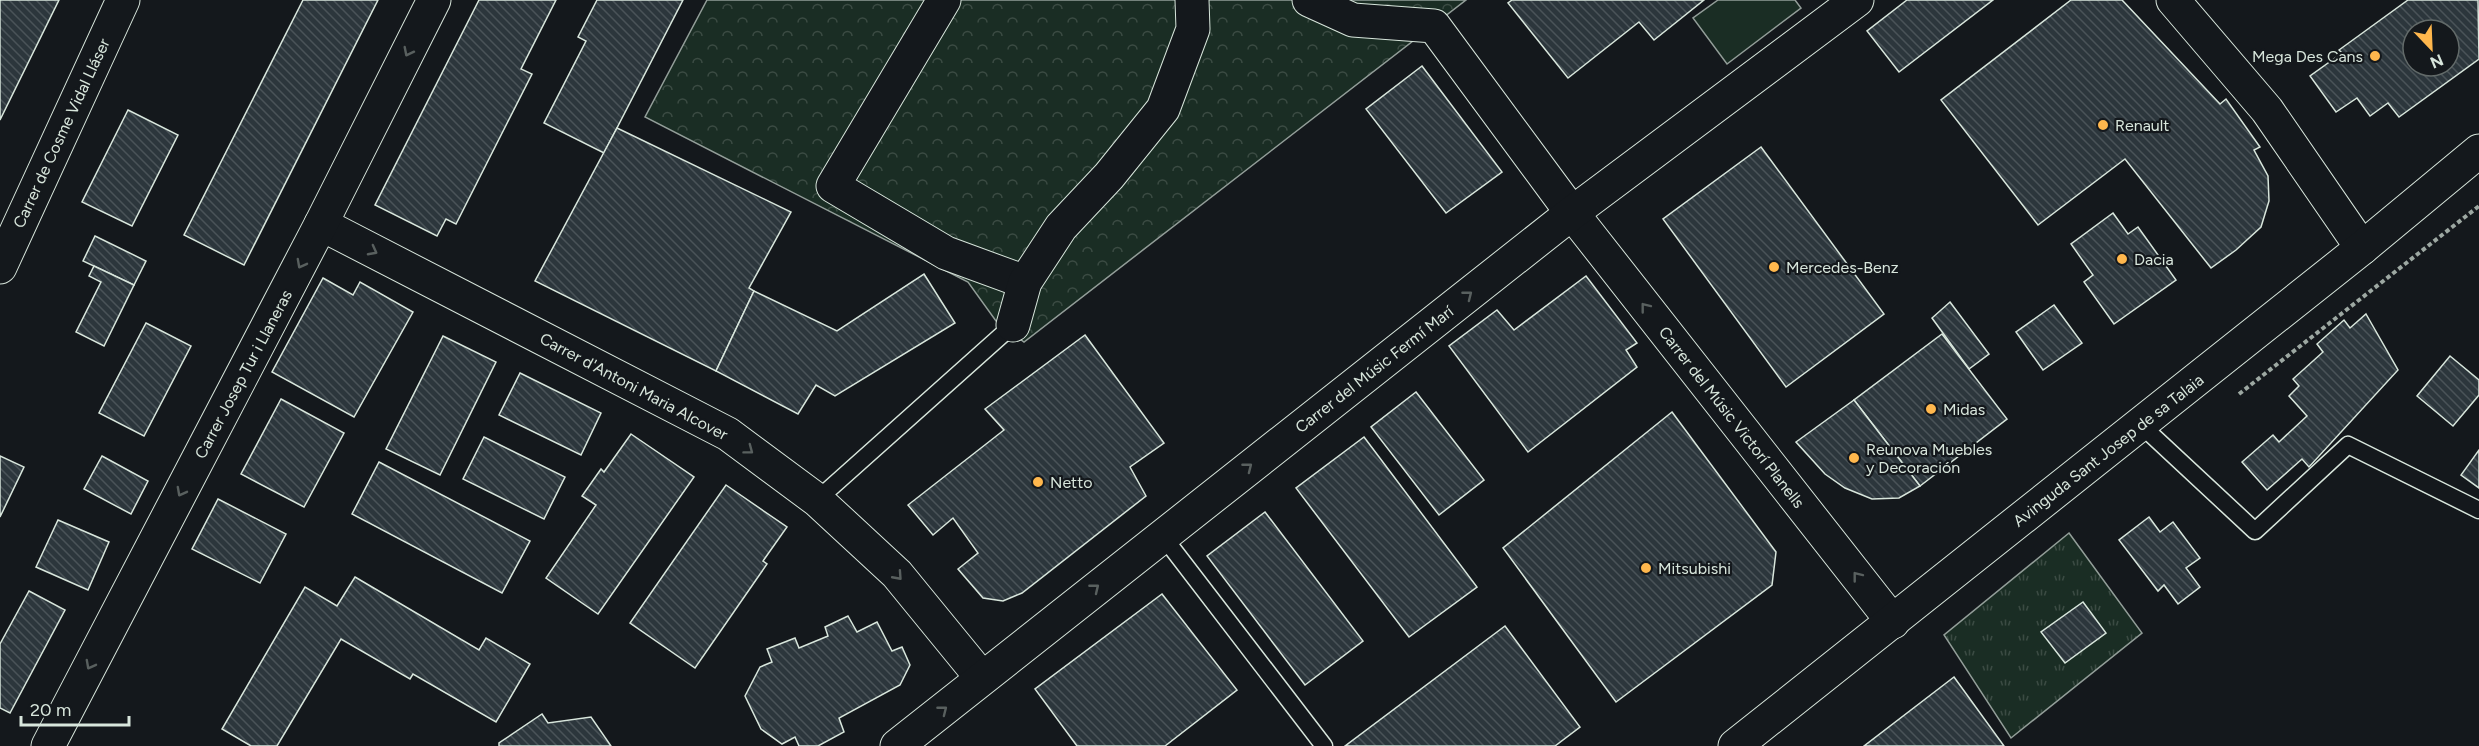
<svg xmlns="http://www.w3.org/2000/svg" width="2479" height="746" font-family="Figtree,sans-serif">
  <style>
    .grass { fill: url(#grass-tufts); stroke: #939e99; stroke-width: 1.5 }
    .forest { fill: url(#forest-crowns); stroke: #939e99; stroke-width: 1.5 }
    .garden { fill: #1a2d24; stroke: #939e99; stroke-width: 1.5 }
    .building { fill: url(#building-back-hatch); stroke: #d8e6dc; stroke-width: 1.5; fill-rule: evenodd }
    .lines { fill: none; stroke-linecap: round; stroke-linejoin: round }
    .lane-casing { stroke: #d8e6dc; stroke-width: 19 }
    .street-casing { stroke: #d8e6dc; stroke-width: 35 }
    .secondary-casing { stroke: #d8e6dc; stroke-width: 35 }
    .path { stroke: #9da8a2; stroke-width: 4; stroke-dasharray: 4.5 3; stroke-linecap: butt }
    .lane { stroke: #14181c; stroke-width: 16 }
    .street { stroke: #14181c; stroke-width: 33 }
    .secondary { stroke: #14181c; stroke-width: 33 }
    .oneway { stroke: #59605f }
    .poi-dot { fill: #ffb74d; stroke: #14181c; stroke-width: 2 }
    .labels { text-anchor: middle; stroke-width: 4.5; stroke-linejoin: round; paint-order: stroke }
    .poi-label { font-size: 16px; fill: #d8e6dc; stroke: #14181c; text-anchor: start }
    .street-label { font-size: 16px; fill: #d8e6dc; stroke: #14181c }
  </style>
  <defs>
    <pattern id="grass-tufts" width="24" height="20" patternUnits="userSpaceOnUse" patternTransform="scale(1.5)"><rect width="24" height="20" fill="#1a2d24"/><path d="M3 7l-1-3M5 7V3M7 7l1-3M15 17l-1-3M17 17v-4M19 17l1-3" fill="none" stroke="#3b4b43"/></pattern>
    <pattern id="forest-crowns" width="20" height="18" patternUnits="userSpaceOnUse" patternTransform="scale(1.5)"><rect width="20" height="18" fill="#1a2d24"/><path d="M2 6a3 3 0 1 1 6 0M12 15a3 3 0 1 1 6 0" fill="none" stroke="#3b4b43"/></pattern>
    <pattern id="building-back-hatch" width="6" height="6" patternUnits="userSpaceOnUse" patternTransform="scale(1.5)"><rect width="6" height="6" fill="#2c363c"/><path d="M-1 5l2 2M0 0l6 6M5-1l2 2" fill="none" stroke="#4a5358"/></pattern>
  </defs>
  <rect width="100%" height="100%" fill="#14181c"/>
  <path class="grass" d="M 2069,533 L 2142,633 L 2011,738 L 1944,635 Z"/>
  <path class="forest" d="M 707,0 L 1466,0 L 1024,342 L 996,321 L 968,282 L 645,117 Z"/>
  <path class="garden" d="M 1718,0 L 1795,0 L 1801,8 L 1727,64 L 1693,18 Z"/>
  <g class="building">
    <path d="M 0,0 L 59,0 L 0,120 Z"/>
    <path d="M 303,0 L 378,0 L 244,265 L 184,235 Z"/>
    <path d="M 479,0 L 556,0 L 521,69 L 532,74 L 456,224 L 446,219 L 437,236 L 375,205 Z"/>
    <path d="M 597,0 L 683,0 L 604,153 L 544,123 L 586,41 L 578,37 Z"/>
    <path d="M 1512,0 L 1704,0 L 1654,40 L 1639,22 L 1568,78 L 1508,3 Z"/>
    <path d="M 1907,0 L 1993,0 L 1899,72 L 1867,31 Z"/>
    <path d="M 2071,0 L 2122,0 L 2220,104 L 2226,99 L 2260,147 L 2254,150 L 2268,176 L 2269,201 L 2261,227 L 2236,250 L 2211,268 L 2125,159 L 2038,225 L 1941,100 Z"/>
    <path d="M 2408,0 L 2478,0 L 2479,59 L 2399,117 L 2388,103 L 2370,116 L 2357,98 L 2336,112 L 2310,76 L 2342,53 L 2339,50 ZM 2413,30 L 2449,30 L 2449,66 L 2413,66 Z"/>
    <path d="M 1422,66 L 1502,172 L 1446,213 L 1366,109 Z"/>
    <path d="M 128,110 L 178,135 L 132,226 L 82,202 Z"/>
    <path d="M 617,128 L 791,212 L 749,288 L 754,291 L 716,371 L 535,281 Z"/>
    <path d="M 1761,147 L 1884,314 L 1786,387 L 1663,219 Z"/>
    <path d="M 2113,213 L 2128,234 L 2138,227 L 2176,280 L 2114,324 L 2084,282 L 2093,275 L 2071,244 Z"/>
    <path d="M 95,236 L 146,261 L 134,285 L 83,261 Z"/>
    <path d="M 94,266 L 134,285 L 104,346 L 76,332 L 101,282 L 89,276 Z"/>
    <path d="M 924,274 L 955,323 L 835,396 L 816,385 L 798,414 L 716,371 L 754,291 L 837,331 Z"/>
    <path d="M 1586,276 L 1637,343 L 1626,350 L 1637,367 L 1528,452 L 1449,346 L 1497,310 L 1514,330 Z"/>
    <path d="M 323,278 L 353,295 L 360,282 L 413,312 L 354,417 L 272,372 Z"/>
    <path d="M 1950,302 L 1989,354 L 1969,369 L 1932,318 Z"/>
    <path d="M 2054,305 L 2082,343 L 2043,370 L 2016,332 Z"/>
    <path d="M 2366,314 L 2398,370 L 2309,467 L 2302,459 L 2267,490 L 2242,462 L 2273,435 L 2279,442 L 2307,416 L 2289,396 L 2299,386 L 2293,379 L 2323,352 L 2317,344 L 2344,320 L 2350,328 Z"/>
    <path d="M 146,323 L 191,346 L 144,436 L 99,413 Z"/>
    <path d="M 1942,334 L 2007,419 L 1920,486 L 1854,400 Z"/>
    <path d="M 1085,335 L 1164,443 L 1130,467 L 1146,496 L 1022,593 L 1003,601 L 983,598 L 958,569 L 978,553 L 953,518 L 933,535 L 908,505 L 1004,430 L 985,409 Z"/>
    <path d="M 443,336 L 496,362 L 440,475 L 386,449 Z"/>
    <path d="M 2450,356 L 2479,380 L 2479,395 L 2453,426 L 2417,396 Z"/>
    <path d="M 520,373 L 601,413 L 581,455 L 499,415 Z"/>
    <path d="M 1416,392 L 1484,480 L 1439,515 L 1371,427 Z"/>
    <path d="M 281,399 L 344,433 L 304,507 L 241,474 Z"/>
    <path d="M 1854,400 L 1920,486 L 1899,498 L 1872,499 L 1845,488 L 1825,474 L 1796,442 Z"/>
    <path d="M 1672,412 L 1776,552 L 1772,585 L 1616,702 L 1503,548 Z"/>
    <path d="M 631,434 L 694,477 L 598,614 L 546,578 L 596,505 L 582,496 L 601,469 L 604,472 Z"/>
    <path d="M 484,437 L 565,477 L 544,519 L 463,479 Z"/>
    <path d="M 1364,437 L 1477,587 L 1409,637 L 1296,488 Z"/>
    <path d="M 2479,450 L 2479,488 L 2461,475 Z"/>
    <path d="M 0,456 L 24,467 L 0,517 Z"/>
    <path d="M 102,456 L 148,481 L 131,514 L 84,489 Z"/>
    <path d="M 379,462 L 530,541 L 502,593 L 352,514 Z"/>
    <path d="M 726,485 L 787,527 L 763,561 L 767,564 L 695,668 L 630,623 Z"/>
    <path d="M 218,499 L 286,534 L 260,583 L 192,549 Z"/>
    <path d="M 1265,512 L 1363,641 L 1305,685 L 1207,556 Z"/>
    <path d="M 2149,517 L 2160,532 L 2173,522 L 2200,558 L 2186,568 L 2200,587 L 2178,604 L 2164,585 L 2158,591 L 2119,540 Z"/>
    <path d="M 58,520 L 109,542 L 88,590 L 36,567 Z"/>
    <path d="M 355,577 L 479,650 L 486,638 L 530,664 L 496,722 L 413,674 L 410,679 L 341,639 L 277,746 L 251,746 L 222,729 L 305,587 L 337,606 Z"/>
    <path d="M 29,591 L 65,610 L 10,713 L 0,708 L 0,644 Z"/>
    <path d="M 1162,594 L 1237,690 L 1165,746 L 1077,746 L 1035,689 Z"/>
    <path d="M 2083,602 L 2106,633 L 2065,663 L 2041,632 Z"/>
    <path d="M 848,616 L 857,632 L 877,622 L 892,651 L 902,647 L 910,665 L 900,685 L 839,718 L 844,732 L 818,746 L 799,746 L 795,737 L 782,744 L 761,729 L 745,696 L 760,667 L 772,662 L 767,649 L 795,638 L 799,648 L 828,636 L 825,627 Z"/>
    <path d="M 1505,626 L 1580,727 L 1555,746 L 1345,746 Z"/>
    <path d="M 1954,677 L 2004,746 L 1864,746 Z"/>
    <path d="M 542,714 L 548,723 L 591,717 L 611,746 L 499,746 L 499,743 Z"/>
  </g>
  <g class="lines">
    <g class="lane-casing">
      <g id="lane">
        <path d="M 2140,424 L 2255,531 L 2348,445 L 2479,510"/>
        <path d="M 817,500 L 1013,325"/>
        <path d="M 1162,535 L 1324,746"/>
      </g>
    </g>
    <g class="street-casing">
      <g id="street">
        <path d="M 944,0 L 833,186 L 946,253 L 1025,282"/>
        <path d="M 1309,0 L 1353,20 L 1434,26 L 1572,213 L 1893,622"/>
        <path d="M 321,224 L 728,434 L 817,500 L 897,574 L 982,678"/>
        <path d="M 0,267 L 123,0"/>
        <path d="M 1013,325 L 1025,282 L 1061,227 L 1109,176 L 1163,109 L 1193,29 L 1192,0"/>
        <path d="M 48,746 L 321,224 L 434,0"/>
        <path d="M 897,746 L 1572,213 L 1857,0"/>
      </g>
    </g>
    <g class="secondary-casing">
      <g id="secondary">
        <path d="M 2173,0 L 2267,110 L 2362,248"/>
        <path d="M 1735,746 L 2362,248 L 2479,151"/>
      </g>
    </g>
    <path class="path" d="M 2239,394 L 2479,206"/>
    <use href="#lane" class="lane"/>
    <use href="#street" class="street"/>
    <use href="#secondary" class="secondary"/>
  </g>
  <defs><path id="oneway-chevron" d="M-2-3.5L2.5 0L-2 3.5" fill="none" stroke-width="1.6" stroke-linecap="round" stroke-linejoin="round" transform="scale(1.5)"/></defs>
  <g class="oneway">
    <use href="#oneway-chevron" transform="translate(408 52) rotate(117)"/>
    <use href="#oneway-chevron" transform="translate(373 251) rotate(28)"/>
    <use href="#oneway-chevron" transform="translate(301 264) rotate(118)"/>
    <use href="#oneway-chevron" transform="translate(1468 295) rotate(-38)"/>
    <use href="#oneway-chevron" transform="translate(1645 307) rotate(-128)"/>
    <use href="#oneway-chevron" transform="translate(749 450) rotate(37)"/>
    <use href="#oneway-chevron" transform="translate(1248 467) rotate(-38)"/>
    <use href="#oneway-chevron" transform="translate(181 492) rotate(118)"/>
    <use href="#oneway-chevron" transform="translate(898 576) rotate(48)"/>
    <use href="#oneway-chevron" transform="translate(1857 576) rotate(-128)"/>
    <use href="#oneway-chevron" transform="translate(1095 588) rotate(-39)"/>
    <use href="#oneway-chevron" transform="translate(90 665) rotate(118)"/>
    <use href="#oneway-chevron" transform="translate(943 710) rotate(-38)"/>
  </g>
  <g class="poi-dot">
    <circle cx="2375" cy="56" r="6"/>
    <circle cx="2103" cy="125" r="6"/>
    <circle cx="2122" cy="259" r="6"/>
    <circle cx="1774" cy="267" r="6"/>
    <circle cx="1931" cy="409" r="6"/>
    <circle cx="1854" cy="458" r="6"/>
    <circle cx="1038" cy="482" r="6"/>
    <circle cx="1646" cy="568" r="6"/>
  </g>
  <g class="labels">
    <g class="poi-label">
      <text x="2363" y="62" text-anchor="end">Mega Des Cans</text>
      <text x="2115" y="131">Renault</text>
      <text x="2134" y="265">Dacia</text>
      <text x="1786" y="273">Mercedes-Benz</text>
      <text x="1943" y="415">Midas</text>
      <text x="1866" y="455">Reunova Muebles<tspan x="1866" dy="18">y Decoración</tspan></text>
      <text x="1050" y="488">Netto</text>
      <text x="1658" y="574">Mitsubishi</text>
    </g>
    <g class="street-label">
      <text transform="translate(61 133) rotate(-65)" y="6">Carrer de Cosme Vidal Lláser</text>
      <text transform="translate(1374 369) rotate(-38)" y="6">Carrer del Músic Fermí Marí</text>
      <text transform="translate(243 374) rotate(-62)" y="6">Carrer Josep Tur i Llaneras</text>
      <text transform="translate(634 386) rotate(28)" y="6">Carrer d'Antoni Maria Alcover</text>
      <text transform="translate(1732 417) rotate(52)" y="6">Carrer del Músic Victorí Planells</text>
      <text transform="translate(2108 450) rotate(-38)" y="6">Avinguda Sant Josep de sa Talaia</text>
    </g>
  </g>
  <g transform="translate(2431 48) rotate(157)"><circle r="28" fill="#14181c" stroke="#626a69" stroke-width="1.5"/>
  <path d="M0-4.5L10 22L0 15L-10 22Z" fill="#ffb74d"/>
  <text y="-9" font-size="16" font-weight="bold" text-anchor="middle" fill="#d8e6dc">N</text>
  </g>
  <path d="M21 716v9h108v-9" fill="none" stroke="#d8e6dc" stroke-width="3"/>
  <text x="30" y="716" font-size="18" fill="#d8e6dc" stroke="#14181c" stroke-width="4.5" paint-order="stroke">20 m</text>
</svg>
